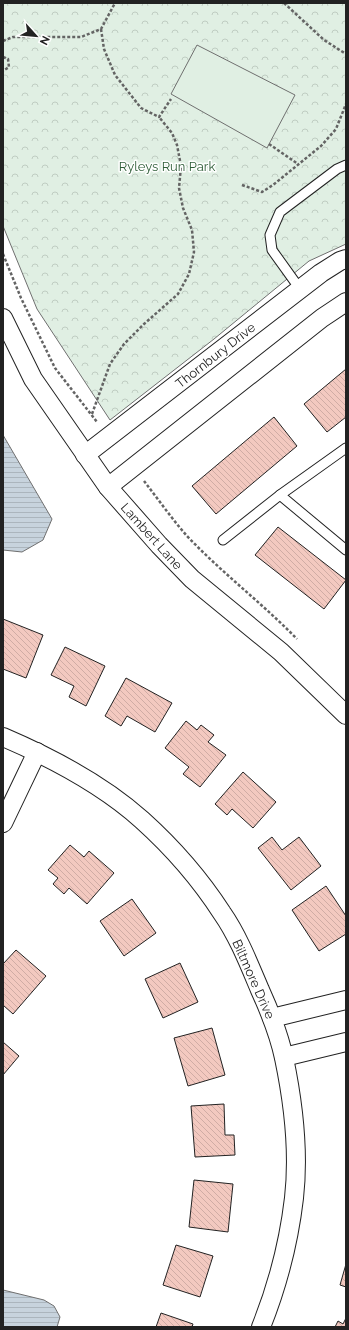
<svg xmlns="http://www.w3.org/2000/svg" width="349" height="1330" font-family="Raleway,sans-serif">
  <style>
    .park { fill: url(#park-crowns); stroke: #6f6f6f }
    .garden { fill: #e0efe3; stroke: #6f6f6f }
    .water { fill: url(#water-rules); stroke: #6f6f6f }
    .building { fill: url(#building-back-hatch); stroke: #222 }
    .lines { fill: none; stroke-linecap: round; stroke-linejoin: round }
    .service-casing { stroke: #222; stroke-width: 11 }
    .minor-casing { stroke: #222; stroke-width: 20 }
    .path { stroke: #646464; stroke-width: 2.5; stroke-dasharray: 3 2; stroke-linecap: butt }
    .service { stroke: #fff; stroke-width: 9 }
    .minor { stroke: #fff; stroke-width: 18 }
    .labels { text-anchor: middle; stroke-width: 3; stroke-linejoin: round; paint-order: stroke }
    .park-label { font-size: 13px; fill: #2f5e38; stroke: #fff }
    .street-label { font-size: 13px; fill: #222; stroke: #fff }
  </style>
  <defs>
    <pattern id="park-crowns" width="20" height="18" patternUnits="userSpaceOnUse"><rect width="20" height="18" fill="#e0efe3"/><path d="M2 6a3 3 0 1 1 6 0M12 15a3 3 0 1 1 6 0" fill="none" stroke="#c0cdc2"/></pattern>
    <pattern id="water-rules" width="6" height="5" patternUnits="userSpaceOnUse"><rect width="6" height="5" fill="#c7d3dd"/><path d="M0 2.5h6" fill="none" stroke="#abb5bd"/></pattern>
    <pattern id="building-back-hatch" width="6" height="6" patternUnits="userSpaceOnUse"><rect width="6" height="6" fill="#f3c9c0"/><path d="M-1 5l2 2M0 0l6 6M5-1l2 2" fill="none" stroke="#d0aca5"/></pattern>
  </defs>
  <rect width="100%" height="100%" fill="#fff"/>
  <path class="park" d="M 3,3 L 346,3 L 346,244 L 309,261 L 214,339 L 110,420 L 37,309 L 3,226 Z"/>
  <path class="garden" d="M 197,45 L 295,95 L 267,148 L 171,94 Z"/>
  <g class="water">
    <path d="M 3,435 L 52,519 L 43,540 L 22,552 L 3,550 Z"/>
    <path d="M 3,1290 L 44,1300 L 54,1306 L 60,1317 L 57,1327 L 3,1327 Z"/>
  </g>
  <g class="building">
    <path d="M 346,369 L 346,417 L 327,432 L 304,404 Z"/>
    <path d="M 274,417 L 297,446 L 216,514 L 192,486 Z"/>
    <path d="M 278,527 L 346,580 L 324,609 L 255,555 Z"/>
    <path d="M 3,619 L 43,635 L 26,678 L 3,669 Z"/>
    <path d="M 65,647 L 105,666 L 86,706 L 69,697 L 74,686 L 51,675 Z"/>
    <path d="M 126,678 L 172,703 L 155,732 L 127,716 L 121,726 L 105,716 Z"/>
    <path d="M 186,721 L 197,730 L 201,725 L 214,735 L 208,742 L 226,755 L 200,787 L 183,774 L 189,767 L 165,748 Z"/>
    <path d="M 243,772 L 276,802 L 253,828 L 232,809 L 227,815 L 215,804 Z"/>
    <path d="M 272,837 L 282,850 L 299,837 L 321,866 L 291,890 L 258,848 Z"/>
    <path d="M 70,845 L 84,857 L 89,851 L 114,873 L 87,904 L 69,888 L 64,894 L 53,884 L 58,878 L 48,870 Z"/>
    <path d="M 326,886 L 346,916 L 346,934 L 319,951 L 292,910 Z"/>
    <path d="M 132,899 L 156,933 L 124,956 L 100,921 Z"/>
    <path d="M 16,950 L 46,976 L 13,1014 L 3,1005 L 3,964 Z"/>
    <path d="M 180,963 L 198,1002 L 163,1018 L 145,979 Z"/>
    <path d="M 212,1028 L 225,1075 L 188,1086 L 174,1038 Z"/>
    <path d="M 3,1042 L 19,1056 L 3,1075 Z"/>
    <path d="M 224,1104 L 225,1135 L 234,1135 L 235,1155 L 195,1157 L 191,1106 Z"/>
    <path d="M 194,1180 L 233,1184 L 228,1232 L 189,1227 Z"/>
    <path d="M 176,1245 L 213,1256 L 200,1297 L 163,1285 Z"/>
    <path d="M 346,1264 L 346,1287 L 340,1285 Z"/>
    <path d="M 161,1313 L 193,1324 L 192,1327 L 156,1327 Z"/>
    <path d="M 346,1318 L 346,1327 L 335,1327 L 338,1321 L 343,1324 Z"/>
  </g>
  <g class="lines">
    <g class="service-casing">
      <g id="service">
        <path d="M 300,289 L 272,250 L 270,235 L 280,212 L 337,169 L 346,165"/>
        <path d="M 280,495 L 346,550"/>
        <path d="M 223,540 L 280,495 L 346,448"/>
      </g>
    </g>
    <g class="minor-casing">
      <g id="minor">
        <path d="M 3,318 L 33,379 L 108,487 L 159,545 L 192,579 L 281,652 L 346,715"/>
        <path d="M 85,455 L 321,273 L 340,261 L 346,259"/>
        <path d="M 108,487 L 322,318 L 346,302"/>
        <path d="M 3,737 C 52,758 102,784 142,820 C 172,847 200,879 222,913 C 238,936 249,964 260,990 C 270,1012 279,1034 284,1058 C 293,1101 299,1154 294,1198 C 289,1241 277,1287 261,1327"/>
        <path d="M 3,823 L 37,752"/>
        <path d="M 272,1018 L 346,1000"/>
        <path d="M 284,1057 L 346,1042"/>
      </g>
    </g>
    <g class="path">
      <path d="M 284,3 L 324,40 L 346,54"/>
      <path d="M 101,29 L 104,49 L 115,75 L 141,108 L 159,117 L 171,99"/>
      <path d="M 3,41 L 13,37 L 81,37 L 101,29 L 115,3"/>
      <path d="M 3,57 L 8,59 L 9,67 L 3,71"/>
      <path d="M 269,144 L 298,164"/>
      <path d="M 242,185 L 262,192 L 273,185 L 321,146 L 336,129 L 346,104"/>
      <path d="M 3,254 L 21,298 L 55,368 L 97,422"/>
      <path d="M 92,414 L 110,364 L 124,344 L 144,324 L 178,294 L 189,274 L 194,252 L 192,230 L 183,208 L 179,188 L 181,166 L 177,145 L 172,133 L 159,117"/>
      <path d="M 144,481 C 158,499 172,519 187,536 C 222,573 262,603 297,639"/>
    </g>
    <use href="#service" class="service"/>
    <use href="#minor" class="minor"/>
  </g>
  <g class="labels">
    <g class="park-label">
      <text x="167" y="171">Ryleys Run Park</text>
    </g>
    <g class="street-label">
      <text transform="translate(215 355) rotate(-38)" y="5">Thornbury Drive</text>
      <text transform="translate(152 536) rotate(48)" y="5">Lambert Lane</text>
      <text transform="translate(254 979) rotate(66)" y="5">Biltmore Drive</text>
    </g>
  </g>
  <rect width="349" height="1330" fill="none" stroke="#222222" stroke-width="8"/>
  <g transform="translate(36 36) rotate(117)" stroke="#ffffff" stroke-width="3" paint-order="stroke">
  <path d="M0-3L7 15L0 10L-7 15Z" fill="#222222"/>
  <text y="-6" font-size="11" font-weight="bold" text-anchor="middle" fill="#222222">N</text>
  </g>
</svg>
